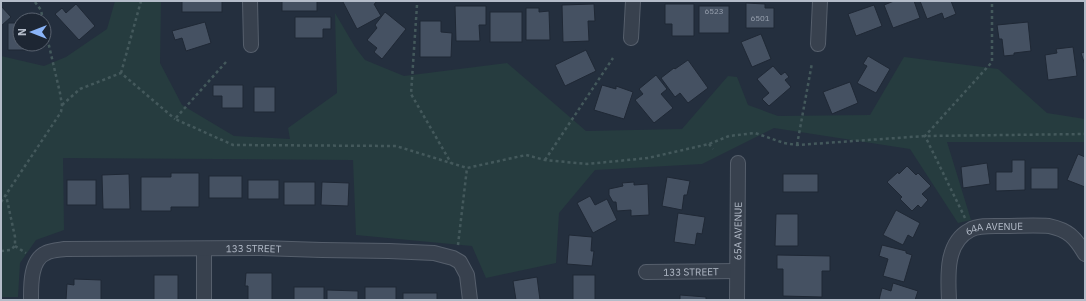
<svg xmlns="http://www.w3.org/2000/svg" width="1086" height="301" font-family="'IBM Plex Sans',sans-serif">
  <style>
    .green { fill: #263c3f }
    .building { fill: #455162; stroke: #1f2835 }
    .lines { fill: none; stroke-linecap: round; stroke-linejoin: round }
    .street-casing { stroke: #565f6c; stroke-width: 16 }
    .path { stroke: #44595c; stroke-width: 2.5; stroke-dasharray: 3 3; stroke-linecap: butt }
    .street { stroke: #38414e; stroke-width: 14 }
    .labels { text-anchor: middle; stroke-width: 3; stroke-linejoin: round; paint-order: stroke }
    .number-label { font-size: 8px; fill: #98a1af }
    .street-label { font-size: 10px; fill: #b4bcc9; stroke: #1d2633 }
  </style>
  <rect width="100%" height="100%" fill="#242f3e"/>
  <path class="green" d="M 115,1 L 161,1 L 160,63 L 182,105 L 234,136 L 290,139 L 288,128 L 337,93 L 335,13 L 355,47 L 365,60 L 404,76 L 507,63 L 586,131 L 682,129 L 728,76 L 737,77 L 748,105 L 778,116 L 870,115 L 904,57 L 998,69 L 1047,113 L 1085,119 L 1085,142 L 947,142 L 971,220 L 958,223 L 910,149 L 774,128 L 702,164 L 595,170 L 559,213 L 556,263 L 486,278 L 472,246 L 356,235 L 353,160 L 63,158 L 64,230 L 36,240 L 20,263 L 18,297 L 1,297 L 1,56 L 44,66 L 66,57 L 107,29 Z"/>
  <g class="building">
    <rect x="182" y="1" width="40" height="11"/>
    <rect x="282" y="1" width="35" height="10"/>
    <path d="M 344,1 L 375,1 L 376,3 L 374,4 L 381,16 L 357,29 L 343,2 Z"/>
    <path d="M 894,1 L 914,1 L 920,18 L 893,28 L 884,5 Z"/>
    <path d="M 920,1 L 951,1 L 956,14 L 944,19 L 942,13 L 927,19 Z"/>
    <path d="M 746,3 L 765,4 L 765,8 L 774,8 L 774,28 L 746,28 Z"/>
    <path d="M 76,4 L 95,26 L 79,40 L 55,14 L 62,8 L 66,13 Z"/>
    <path d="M 594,4 L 595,21 L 588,21 L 589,41 L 563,42 L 562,5 Z"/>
    <path d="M 665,4 L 694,4 L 694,36 L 672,36 L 672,24 L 665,24 Z"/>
    <path d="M 874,5 L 882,26 L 856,36 L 848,14 Z"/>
    <path d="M 1,6 L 11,17 L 1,26 Z"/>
    <path d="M 455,6 L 486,6 L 486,25 L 479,25 L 480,41 L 456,41 Z"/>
    <rect x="699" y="6" width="30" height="27"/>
    <path d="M 526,8 L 539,8 L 539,12 L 549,11 L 550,40 L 526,40 Z"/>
    <path d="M 385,12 L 406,29 L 382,59 L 374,52 L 377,48 L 367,40 L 377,28 L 375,25 Z"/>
    <rect x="490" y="12" width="32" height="30"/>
    <path d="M 295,17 L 331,17 L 331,29 L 323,29 L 323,38 L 295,38 Z"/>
    <path d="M 420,21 L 441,21 L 441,32 L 452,33 L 451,57 L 420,57 Z"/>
    <path d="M 205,22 L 211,43 L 186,51 L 182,38 L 175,40 L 172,31 Z"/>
    <path d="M 1028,22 L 1031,51 L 1014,53 L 1014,55 L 1004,56 L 1002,39 L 999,39 L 997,25 Z"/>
    <path d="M 8,23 L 20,23 L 20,44 L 30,44 L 30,50 L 8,50 Z"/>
    <path d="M 761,34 L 771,59 L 752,67 L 741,42 Z"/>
    <path d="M 1073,47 L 1077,76 L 1048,80 L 1045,55 L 1057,53 L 1056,49 Z"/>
    <path d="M 586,50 L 596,71 L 565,86 L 555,65 Z"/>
    <path d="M 1085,52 L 1085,65 L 1081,53 Z"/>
    <path d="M 868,56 L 890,69 L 876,93 L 857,83 L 867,66 L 863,64 Z"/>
    <path d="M 688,60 L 708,88 L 688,103 L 680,93 L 675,97 L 661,78 L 674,68 L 675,69 Z"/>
    <path d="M 773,66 L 781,75 L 785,72 L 789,77 L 785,80 L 791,87 L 769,106 L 762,99 L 769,93 L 757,79 Z"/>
    <path d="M 656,75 L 667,89 L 661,94 L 673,108 L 654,123 L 635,100 L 643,94 L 639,89 Z"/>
    <path d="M 850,82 L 858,103 L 832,114 L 823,92 Z"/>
    <path d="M 213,85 L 243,85 L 243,108 L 222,108 L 222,96 L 213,96 Z"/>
    <path d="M 602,85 L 616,89 L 616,86 L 633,92 L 624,119 L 594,110 Z"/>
    <rect x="254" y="87" width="21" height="25"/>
    <path d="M 1078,154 L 1085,157 L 1085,187 L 1067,180 Z"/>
    <path d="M 1012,160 L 1025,160 L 1025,190 L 996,191 L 996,172 L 1012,172 Z"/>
    <path d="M 987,163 L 990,184 L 963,188 L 961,167 Z"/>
    <path d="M 907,166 L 916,175 L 918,173 L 931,186 L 922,194 L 928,200 L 921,208 L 918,205 L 912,211 L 900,199 L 902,197 L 887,182 L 898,172 L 899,174 Z"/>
    <rect x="1031" y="168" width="27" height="21"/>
    <path d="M 171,173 L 199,173 L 199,207 L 171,207 L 171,211 L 141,211 L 141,177 L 171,177 Z"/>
    <path d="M 129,174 L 130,209 L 103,209 L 102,175 Z"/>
    <rect x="783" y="174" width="35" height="18"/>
    <rect x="209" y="176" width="33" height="22"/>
    <path d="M 667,177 L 690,181 L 687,195 L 684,195 L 682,210 L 662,206 Z"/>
    <rect x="67" y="180" width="29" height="25"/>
    <rect x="248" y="180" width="31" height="19"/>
    <rect x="284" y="182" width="31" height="23"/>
    <path d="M 322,182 L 349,183 L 348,206 L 321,205 Z"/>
    <path d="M 634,182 L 634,185 L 648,184 L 649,215 L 631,216 L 631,210 L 617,211 L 616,202 L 613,202 L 609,195 L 609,189 L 623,186 L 622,183 Z"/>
    <path d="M 590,196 L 595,205 L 607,199 L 617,220 L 593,233 L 577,203 Z"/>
    <path d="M 896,210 L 920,223 L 913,238 L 908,235 L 903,245 L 883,235 Z"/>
    <path d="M 678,213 L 705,217 L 702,234 L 697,233 L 695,245 L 674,242 Z"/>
    <path d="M 776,214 L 798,214 L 798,246 L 775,246 Z"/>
    <path d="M 569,235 L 592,237 L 591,251 L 594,251 L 592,266 L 567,264 Z"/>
    <path d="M 882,245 L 906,251 L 906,253 L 912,255 L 904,282 L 883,276 L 888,259 L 879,256 Z"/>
    <path d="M 777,255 L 830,256 L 830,271 L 822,271 L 822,297 L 783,296 L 783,269 L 777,269 Z"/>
    <path d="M 246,273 L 272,273 L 272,300 L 248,300 L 248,286 L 245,286 Z"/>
    <rect x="154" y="275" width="24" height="25"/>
    <rect x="573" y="275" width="22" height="25"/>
    <path d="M 537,277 L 540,300 L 516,300 L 513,281 Z"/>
    <path d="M 74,279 L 101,280 L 101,300 L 66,300 L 67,284 L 74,285 Z"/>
    <path d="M 893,283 L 918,291 L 915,300 L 879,300 L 882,288 L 891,291 Z"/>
    <rect x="294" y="287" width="30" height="13"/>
    <rect x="365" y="287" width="31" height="13"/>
    <path d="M 327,290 L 358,291 L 358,300 L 327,300 Z"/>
    <rect x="403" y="293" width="34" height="7"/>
    <path d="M 680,295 L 706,297 L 706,300 L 680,300 Z"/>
  </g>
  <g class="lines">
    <g class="street-casing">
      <g id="street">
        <path d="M 250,1 L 251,45"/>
        <path d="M 631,38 L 633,1"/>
        <path d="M 818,44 L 820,1"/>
        <path d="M 204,249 L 204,300"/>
        <path id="s1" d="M 646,272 L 737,271"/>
        <path id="s2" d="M 31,300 C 31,286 30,260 46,253 C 52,250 59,250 65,249 L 261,248 L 322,250 L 389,251 L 434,253 L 453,258 L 460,262 L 467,275 L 470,300"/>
        <path id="s3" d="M 737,300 L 738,163"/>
        <path id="s4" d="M 949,300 C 948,277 945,243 970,230 C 978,225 993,226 1003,226 C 1018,226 1034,225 1049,226 C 1068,230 1075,237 1085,254"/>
      </g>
    </g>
    <g class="path">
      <path d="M 35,2 L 41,10 L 43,20"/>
      <path d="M 417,5 L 411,94 L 451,163"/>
      <path d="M 226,62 L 175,119 L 233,145 L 396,146 L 467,168 L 526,155 L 545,160 L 587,164 L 648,158 L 709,144 L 729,136 L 755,133 L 784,143 L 797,145 L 925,136 L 1085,134"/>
      <path d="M 121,73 L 141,1"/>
      <path d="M 62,105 L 80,89 L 121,73 L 175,119"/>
      <path d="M 709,144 L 713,149"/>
      <path d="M 797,145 L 812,63"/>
      <path d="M 545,160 L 613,58"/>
      <path d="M 1,202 L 61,112 L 62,105 L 60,93 L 44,24"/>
      <path d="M 965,218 L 925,136 L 992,62 L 992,1"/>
      <path d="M 458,245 L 467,168"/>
      <path d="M 15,246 L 26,253"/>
      <path d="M 1,251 L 10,250 L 15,246 L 15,237 L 6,195"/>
    </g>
    <use href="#street" class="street"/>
  </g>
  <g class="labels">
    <g class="number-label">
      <text x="714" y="14">6523</text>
      <text x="760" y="21">6501</text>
    </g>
    <g class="street-label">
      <text dy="4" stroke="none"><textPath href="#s3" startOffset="69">65A AVENUE</textPath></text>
      <text dy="4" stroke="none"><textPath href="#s4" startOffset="102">64A AVENUE</textPath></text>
      <text dy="4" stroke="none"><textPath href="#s2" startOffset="260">133 STREET</textPath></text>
      <text dy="4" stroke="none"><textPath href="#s1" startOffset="45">133 STREET</textPath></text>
    </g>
  </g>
  <rect width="1086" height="301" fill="none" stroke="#b4bcc9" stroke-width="4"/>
  <g transform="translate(32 32) rotate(270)"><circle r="19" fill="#1d2633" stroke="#59626f"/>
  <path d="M0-3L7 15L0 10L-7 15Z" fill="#8ab4f8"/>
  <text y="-6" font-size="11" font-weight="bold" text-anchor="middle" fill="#b4bcc9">N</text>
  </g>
</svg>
